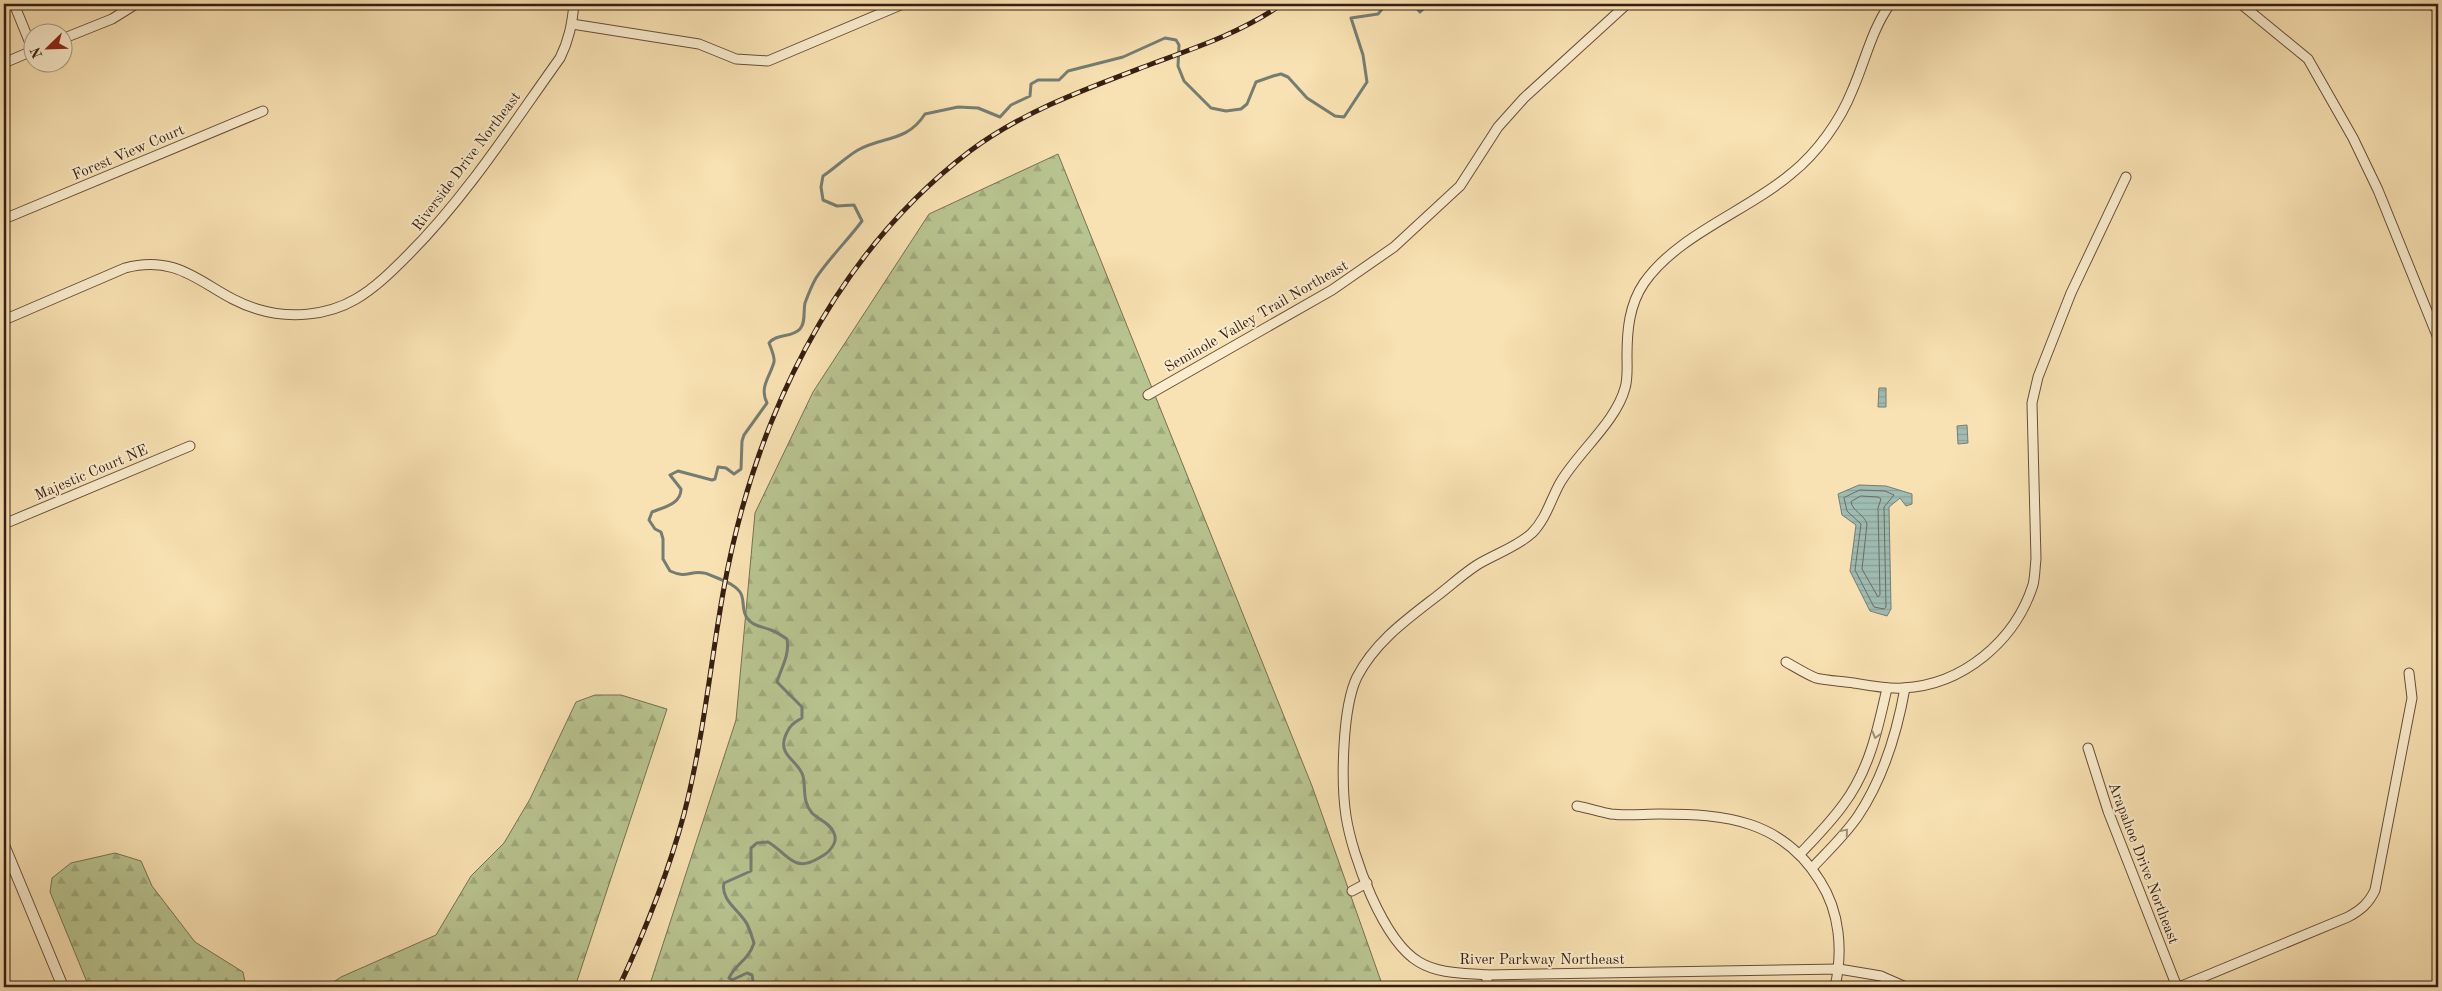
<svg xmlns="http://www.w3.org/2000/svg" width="2442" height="991" font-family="'Old Standard TT',serif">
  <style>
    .forest { fill: url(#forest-firs); stroke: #787151 }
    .wetland { fill: url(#wetland-marsh); stroke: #787151 }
    .water { fill: url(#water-rules); stroke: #757d73 }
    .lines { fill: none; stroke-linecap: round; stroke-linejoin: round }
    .shore { stroke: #6b6d62; stroke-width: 1 }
    .stream { stroke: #757d73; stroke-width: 3 }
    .minor-casing { stroke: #674f3a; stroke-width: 11 }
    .tertiary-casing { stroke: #674f3a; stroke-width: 12 }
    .minor { stroke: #faeccd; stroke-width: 9 }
    .tertiary { stroke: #faeccd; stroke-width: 10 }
    .rail-casing { stroke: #371e12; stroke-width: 5 }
    .rail { stroke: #faeccd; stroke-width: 3; stroke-dasharray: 9; stroke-linecap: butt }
    .oneway { stroke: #a28f79 }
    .labels { text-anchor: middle; stroke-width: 4; stroke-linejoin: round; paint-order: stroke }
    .street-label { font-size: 15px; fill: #371e12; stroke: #faeccd }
  </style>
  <defs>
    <pattern id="forest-firs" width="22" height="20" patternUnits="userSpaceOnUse" patternTransform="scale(1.25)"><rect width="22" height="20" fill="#b8c490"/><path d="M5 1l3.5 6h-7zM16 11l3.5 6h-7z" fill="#9fa87b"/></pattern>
    <pattern id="wetland-marsh" width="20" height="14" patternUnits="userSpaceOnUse" patternTransform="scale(1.25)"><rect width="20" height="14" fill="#b8c490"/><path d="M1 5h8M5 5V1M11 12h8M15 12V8" fill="none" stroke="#9fa87b"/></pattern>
    <pattern id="water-rules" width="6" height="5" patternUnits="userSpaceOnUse" patternTransform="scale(1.25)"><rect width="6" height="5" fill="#9fbcb3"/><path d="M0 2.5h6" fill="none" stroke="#8aa199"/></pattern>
  </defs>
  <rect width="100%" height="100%" fill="#f8e1b2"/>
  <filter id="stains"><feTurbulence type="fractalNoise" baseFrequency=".004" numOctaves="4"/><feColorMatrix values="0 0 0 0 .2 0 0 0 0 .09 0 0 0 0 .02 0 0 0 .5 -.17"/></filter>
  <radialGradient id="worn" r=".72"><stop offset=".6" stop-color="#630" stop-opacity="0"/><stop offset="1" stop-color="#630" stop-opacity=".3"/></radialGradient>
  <g class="forest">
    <path d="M 1058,154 L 1312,786 L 1383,987 L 649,987 L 736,720 L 755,513 L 813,392 L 929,214 Z"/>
    <path d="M 595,695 L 621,695 L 667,709 L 575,987 L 326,987 L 341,977 L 436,935 L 471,876 L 504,843 L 530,799 L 576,702 Z"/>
    <path d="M 115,853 L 141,861 L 152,886 L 195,942 L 243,972 L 246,987 L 89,987 L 50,892 L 52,878 L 71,863 Z"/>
  </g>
  <path class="wetland" d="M 2419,4 L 2438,4 L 2438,14 Z"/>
  <g class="water">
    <path d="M 1879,388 L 1886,388 L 1886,407 L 1878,407 Z"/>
    <path d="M 1967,425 L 1968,443 L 1958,444 L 1957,426 Z"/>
    <path d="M 1859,485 L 1886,486 L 1912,494 L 1912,504 L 1906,506 L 1900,498 L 1889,507 L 1891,609 L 1887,616 L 1870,611 L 1850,571 L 1856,525 L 1842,515 L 1838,494 Z"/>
  </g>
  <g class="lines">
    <g class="shore">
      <path d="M 1860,490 L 1885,491 L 1894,495 L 1884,507 L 1886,607 L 1884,609 L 1874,607 L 1855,570 L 1861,524 L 1847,511 L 1844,498 Z"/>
      <path d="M 1861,496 L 1878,497 L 1881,499 L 1878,508 L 1880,595 L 1878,597 L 1862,569 L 1867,524 C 1864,514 1853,512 1851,502 Z"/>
    </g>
    <g class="stream">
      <path d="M 1413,4 L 1420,12 L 1429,4"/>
      <path d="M 754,987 L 752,975 L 747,973 L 732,980 L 729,978 C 736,963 748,961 754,943 C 752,937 750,930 747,924 C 740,911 720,900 724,883 L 751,871 L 751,848 L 757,843 L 768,842 C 786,852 793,873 817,859 C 821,857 826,854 829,851 C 834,845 837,840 834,833 C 830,823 819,820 812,813 C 802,801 806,790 803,776 C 799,761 778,756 785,737 C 789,726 793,723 802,718 L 802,707 L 777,682 C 781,668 790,655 787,639 C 782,636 777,632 771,630 C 761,626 754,627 747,618 C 739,606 749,595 732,585 C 730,583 706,573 704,573 C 690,570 687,579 670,571 L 663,559 L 663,539 L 661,532 L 655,529 L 649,520 L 652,512 C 664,507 681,504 681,489 L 670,475 L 678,471 L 712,480 L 715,479 L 718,467 L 726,468 L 734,474 L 741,469 L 742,441 L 744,435 L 767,403 C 759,387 770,377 774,362 C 775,357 771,348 769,343 C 777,333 792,338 800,329 C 806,322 803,312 805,303 C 808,295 812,285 816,278 C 830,257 848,240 862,221 L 854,205 L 837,206 L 823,200 L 821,187 L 823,176 C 835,168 846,157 858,150 C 884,136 907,142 925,114 L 958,107 L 978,108 L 1000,117 L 1011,105 L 1030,96 L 1031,84 L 1038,80 L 1059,80 L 1068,71 L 1123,57 L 1165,38 L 1176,40 L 1179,45 L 1178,66 L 1184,81 L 1211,108 L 1226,111 L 1241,109 L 1247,104 L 1256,82 L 1273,76 L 1281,74 L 1288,77 L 1307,98 L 1335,116 L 1344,117 L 1367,82 L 1363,55 L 1351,18 L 1378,14 L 1383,8 L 1383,4"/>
    </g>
    <g class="minor-casing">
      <g id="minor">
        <path d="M 14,4 L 32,48"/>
        <path d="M 1890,4 C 1871,31 1865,62 1852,91 C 1840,121 1817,153 1792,173 C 1748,211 1678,234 1644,283 C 1629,305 1627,331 1627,356 C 1627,366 1628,379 1625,388 C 1616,422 1578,452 1560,483 C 1551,499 1546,519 1532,533 C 1517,547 1495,554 1477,565 C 1463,574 1450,586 1437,596 C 1406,620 1375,642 1357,677 C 1342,708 1341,783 1346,816 C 1352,856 1383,941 1419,962 C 1439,974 1463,973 1487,975 L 1839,969 L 1881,976 L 1906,987"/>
        <path d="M 2241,4 L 2308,59 L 2353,138 L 2378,190 L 2438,338"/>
        <path d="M 572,24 L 699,44 L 736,59 L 768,61 L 903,4"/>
        <path d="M 62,39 L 112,19 L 136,4"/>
        <path d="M 4,63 L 32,51"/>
        <path d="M 4,219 L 263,111"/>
        <path d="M 4,320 L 125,268 C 185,252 207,294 257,309 C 289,319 327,316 356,299 C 375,288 392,271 408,255 C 466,197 512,125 560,58 C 569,40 572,24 574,4"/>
        <path d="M 1148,395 L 1332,290 L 1394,247 L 1460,186 L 1498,127 L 1524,98 L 1627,4"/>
        <path d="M 4,524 L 190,446"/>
        <path d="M 1786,662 C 1795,667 1806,674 1816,678 C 1828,681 1842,681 1854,683 C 1871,686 1887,689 1903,688 C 1963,685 2015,641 2033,585 C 2035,577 2035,567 2036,559 L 2032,403 L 2038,377 L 2071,293 L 2126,177"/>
        <path d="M 2088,748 L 2108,811 L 2177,987"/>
        <path d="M 1577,806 C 1588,808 1600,812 1611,814 C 1626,816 1644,814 1660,814 C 1726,814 1782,820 1820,881 C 1840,912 1843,951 1835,987"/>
        <path d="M 1800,854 C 1815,838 1830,823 1843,805 C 1869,771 1878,729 1887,688"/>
        <path d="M 1812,868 C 1828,851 1845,835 1858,816 C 1884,777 1897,733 1905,688"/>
        <path d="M 1352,891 L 1367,883"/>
        <path d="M 1487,975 L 1487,987"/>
        <path d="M 2179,987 L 2348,917 C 2361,910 2369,903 2375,890 L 2412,698 L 2409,673"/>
      </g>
    </g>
    <g class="tertiary-casing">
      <path id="tertiary" d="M 4,845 L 63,987"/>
    </g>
    <use href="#minor" class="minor"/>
    <use href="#tertiary" class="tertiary"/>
    <g class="rail-casing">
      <path id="rail" d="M 619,987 C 645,931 668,874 684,814 C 703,741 710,667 723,593 C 753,424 831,257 970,151 C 1025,110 1091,87 1154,63 C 1198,47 1244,31 1282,4"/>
    </g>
    <use href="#rail" class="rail"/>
  </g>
  <defs><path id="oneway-chevron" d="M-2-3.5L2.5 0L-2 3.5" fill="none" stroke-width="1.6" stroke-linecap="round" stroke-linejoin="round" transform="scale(1.25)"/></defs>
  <g class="oneway">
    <use href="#oneway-chevron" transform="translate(1876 735) rotate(106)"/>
    <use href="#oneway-chevron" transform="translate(1845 832) rotate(-50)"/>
  </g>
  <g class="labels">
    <g class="street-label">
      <text transform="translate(128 152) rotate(-23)" y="5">Forest View Court</text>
      <text transform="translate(466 161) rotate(-53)" y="5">Riverside Drive Northeast</text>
      <text transform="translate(1256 316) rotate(-30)" y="5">Seminole Valley Trail Northeast</text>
      <text transform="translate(91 472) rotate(-23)" y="5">Majestic Court NE</text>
      <text transform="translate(2144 863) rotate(69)" y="5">Arapahoe Drive Northeast</text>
      <text x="1542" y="964">River Parkway Northeast</text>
    </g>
  </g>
  <rect width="2442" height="991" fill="none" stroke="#f8e1b2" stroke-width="20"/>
  <rect x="5" y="5" width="2432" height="981" fill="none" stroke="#371e12" stroke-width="2.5"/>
  <rect x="10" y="10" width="2422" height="971" fill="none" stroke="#371e12"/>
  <g transform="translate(48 48) rotate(247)"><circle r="24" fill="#faeccd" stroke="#ac9a82"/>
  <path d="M0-4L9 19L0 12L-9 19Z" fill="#8f2418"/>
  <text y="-8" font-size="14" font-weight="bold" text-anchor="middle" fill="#371e12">N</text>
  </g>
  <rect width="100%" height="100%" filter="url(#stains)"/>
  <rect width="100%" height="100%" fill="url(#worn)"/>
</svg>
